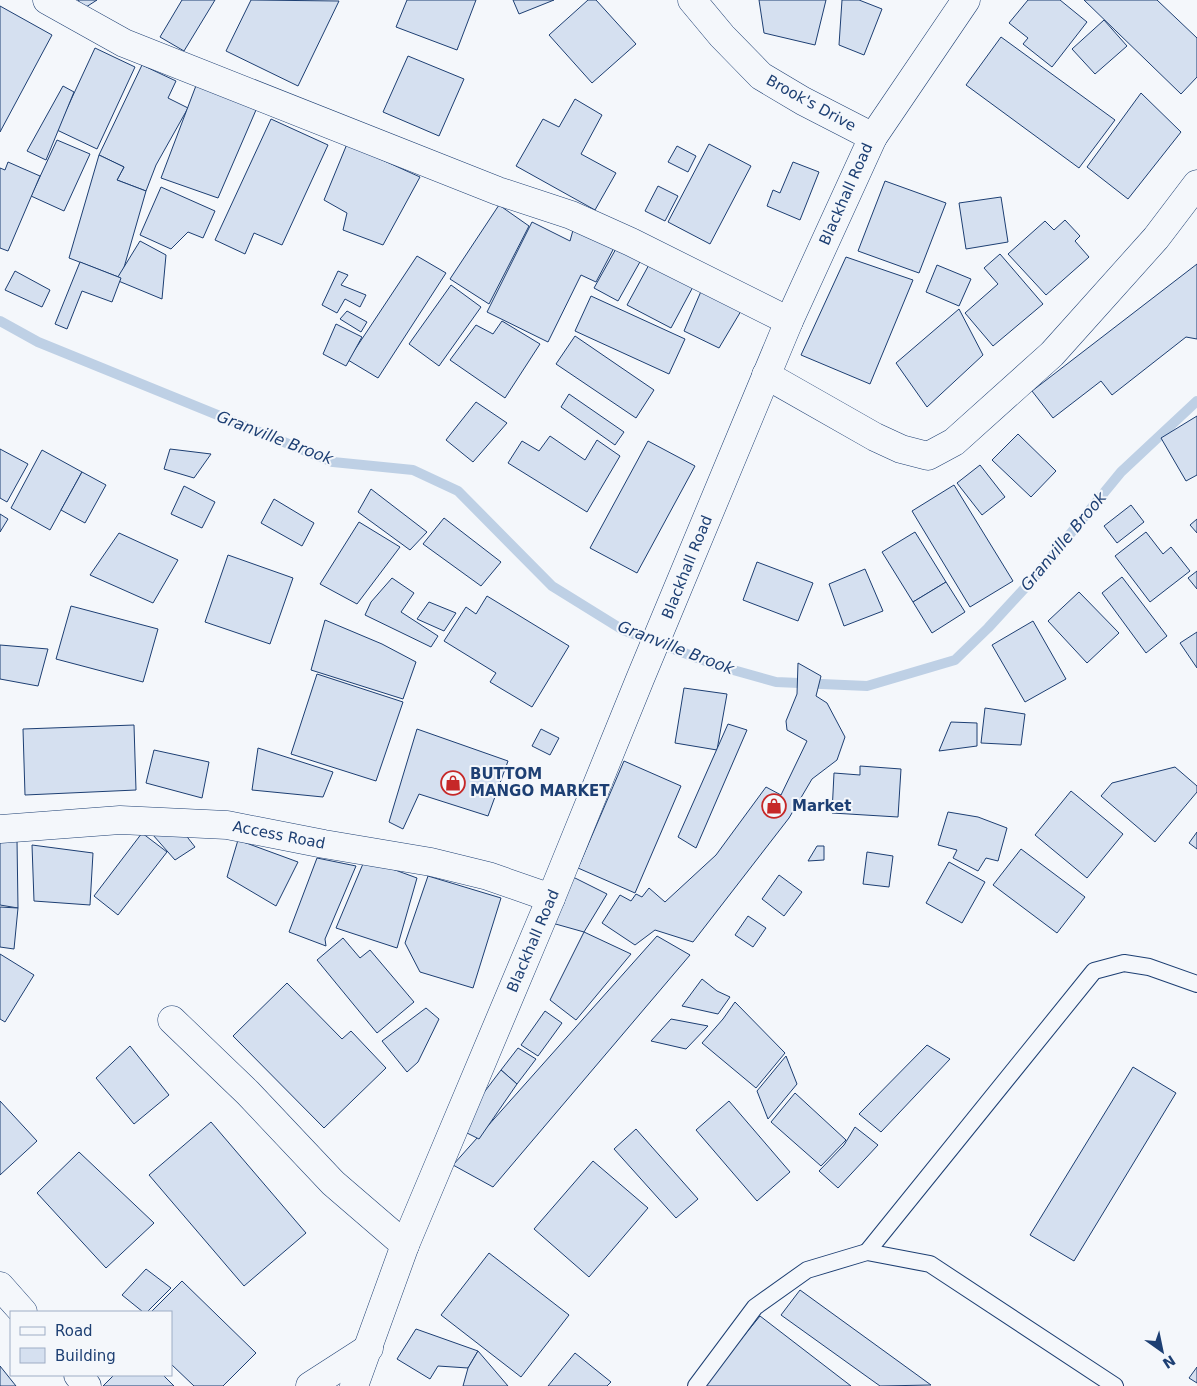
<svg xmlns="http://www.w3.org/2000/svg" width="1197" height="1386" font-family="'DejaVu Sans',sans-serif">
  <style>
    .lines { fill: none; stroke-linecap: round; stroke-linejoin: round }
    .stream { stroke: #bed0e5; stroke-width: 10 }
    .building { fill: #d5e0f0; stroke: #1d3f73 }
    .service-casing { stroke: #1d3f73; stroke-width: 18 }
    .minor-casing { stroke: #1d3f73; stroke-width: 29 }
    .tertiary-casing { stroke: #1d3f73; stroke-width: 29 }
    .secondary-casing { stroke: #1d3f73; stroke-width: 29 }
    .service { stroke: #f4f7fb; stroke-width: 16 }
    .minor { stroke: #f4f7fb; stroke-width: 28 }
    .tertiary { stroke: #f4f7fb; stroke-width: 28 }
    .secondary { stroke: #f4f7fb; stroke-width: 28 }
    .labels { text-anchor: middle; stroke-width: 4; stroke-linejoin: round; paint-order: stroke }
    .street-label { font-size: 15px; fill: #1d3f73; stroke: #f4f7fb }
    .poi-label { font-size: 15px; font-weight: bold; fill: #1d3f73; stroke: #f4f7fb; text-anchor: start }
    .water-label { font-size: 16px; font-style: italic; fill: #1d3f73; stroke: #f4f7fb }
  </style>
  <rect width="100%" height="100%" fill="#f4f7fb"/>
  <g class="lines">
    <path class="stream" d="M 0,321 L 38,342 L 333,462 L 413,470 L 458,491 L 552,586 L 623,630 L 719,666 L 776,682 L 867,686 L 955,660 L 988,628 L 1034,578 L 1121,472 L 1197,401"/>
  </g>
  <g class="building">
    <path d="M 78,0 L 97,0 L 83,9 Z"/>
    <path d="M 182,0 L 215,0 L 184,51 L 160,37 Z"/>
    <path d="M 251,0 L 339,1 L 298,86 L 226,51 Z"/>
    <path d="M 407,0 L 476,0 L 457,50 L 396,27 Z"/>
    <path d="M 513,0 L 554,0 L 519,14 Z"/>
    <path d="M 588,0 L 596,0 L 636,44 L 592,83 L 549,35 Z"/>
    <path d="M 759,0 L 826,0 L 815,45 L 764,33 Z"/>
    <path d="M 842,0 L 859,0 L 882,9 L 864,55 L 839,45 Z"/>
    <path d="M 1028,0 L 1060,0 L 1087,22 L 1052,67 L 1023,44 L 1028,38 L 1009,23 Z"/>
    <path d="M 1084,0 L 1157,0 L 1197,38 L 1197,77 L 1181,94 Z"/>
    <path d="M 0,6 L 52,35 L 0,132 Z"/>
    <path d="M 1104,20 L 1127,46 L 1095,74 L 1072,49 Z"/>
    <path d="M 1001,37 L 1115,120 L 1079,168 L 966,85 Z"/>
    <path d="M 95,48 L 135,67 L 97,149 L 57,130 Z"/>
    <path d="M 408,56 L 464,79 L 439,136 L 383,112 Z"/>
    <path d="M 142,65 L 176,81 L 168,98 L 188,108 L 156,165 L 146,191 L 117,180 L 124,167 L 99,155 Z"/>
    <path d="M 197,83 L 256,110 L 218,198 L 161,178 Z"/>
    <path d="M 63,86 L 74,92 L 46,160 L 27,151 Z"/>
    <path d="M 1141,93 L 1181,132 L 1128,199 L 1087,167 Z"/>
    <path d="M 575,99 L 602,115 L 581,154 L 616,173 L 595,210 L 516,166 L 543,119 L 559,127 Z"/>
    <path d="M 271,119 L 328,145 L 282,245 L 254,233 L 245,254 L 215,240 Z"/>
    <path d="M 57,140 L 90,154 L 64,211 L 31,196 Z"/>
    <path d="M 347,144 L 420,177 L 383,245 L 343,230 L 347,213 L 324,200 Z"/>
    <path d="M 709,144 L 751,166 L 710,244 L 668,222 Z"/>
    <path d="M 677,146 L 696,156 L 688,172 L 668,162 Z"/>
    <path d="M 99,155 L 124,167 L 117,180 L 146,191 L 121,278 L 69,258 Z"/>
    <path d="M 8,162 L 40,176 L 8,251 L 0,248 L 0,168 L 5,170 Z"/>
    <path d="M 793,162 L 819,172 L 800,220 L 767,206 L 773,190 L 780,193 Z"/>
    <path d="M 885,181 L 946,203 L 919,273 L 858,251 Z"/>
    <path d="M 658,186 L 678,196 L 665,221 L 645,211 Z"/>
    <path d="M 161,187 L 215,211 L 203,238 L 188,232 L 171,249 L 140,235 Z"/>
    <path d="M 1001,197 L 1008,242 L 966,249 L 959,203 Z"/>
    <path d="M 499,205 L 529,226 L 489,304 L 450,279 Z"/>
    <path d="M 1065,220 L 1080,236 L 1075,241 L 1089,257 L 1046,295 L 1008,254 L 1045,221 L 1054,230 Z"/>
    <path d="M 532,222 L 570,241 L 575,223 L 615,246 L 596,282 L 581,275 L 548,342 L 487,312 Z"/>
    <path d="M 140,241 L 166,255 L 162,299 L 116,280 Z"/>
    <path d="M 617,247 L 641,260 L 618,301 L 594,288 Z"/>
    <path d="M 1000,254 L 1043,304 L 993,346 L 965,313 L 998,284 L 984,268 Z"/>
    <path d="M 417,256 L 446,273 L 378,378 L 348,360 Z"/>
    <path d="M 846,257 L 913,280 L 870,384 L 801,355 Z"/>
    <path d="M 651,261 L 694,285 L 671,328 L 627,305 Z"/>
    <path d="M 80,262 L 121,278 L 112,302 L 82,291 L 67,329 L 55,324 Z"/>
    <path d="M 1197,264 L 1197,339 L 1186,337 L 1112,395 L 1101,381 L 1053,418 L 1032,391 Z"/>
    <path d="M 937,265 L 971,279 L 959,306 L 926,292 Z"/>
    <path d="M 15,271 L 50,290 L 42,307 L 5,290 Z"/>
    <path d="M 338,271 L 348,275 L 341,285 L 366,295 L 360,307 L 345,299 L 337,313 L 322,305 Z"/>
    <path d="M 451,285 L 481,307 L 439,366 L 409,344 Z"/>
    <path d="M 702,289 L 741,311 L 719,348 L 684,331 Z"/>
    <path d="M 591,296 L 685,339 L 669,374 L 575,331 Z"/>
    <path d="M 959,309 L 983,355 L 927,407 L 896,363 Z"/>
    <path d="M 347,311 L 367,322 L 361,332 L 340,319 Z"/>
    <path d="M 502,321 L 540,344 L 505,398 L 450,360 L 476,325 L 493,334 Z"/>
    <path d="M 336,324 L 362,337 L 346,366 L 323,354 Z"/>
    <path d="M 575,336 L 654,390 L 636,418 L 556,364 Z"/>
    <path d="M 569,394 L 624,432 L 615,445 L 561,407 Z"/>
    <path d="M 476,402 L 507,423 L 473,462 L 446,440 Z"/>
    <path d="M 1197,416 L 1197,475 L 1186,481 L 1161,438 Z"/>
    <path d="M 1018,434 L 1056,471 L 1031,497 L 992,460 Z"/>
    <path d="M 550,436 L 585,460 L 597,440 L 620,456 L 587,512 L 508,463 L 522,441 L 539,451 Z"/>
    <path d="M 648,441 L 695,466 L 637,573 L 590,548 Z"/>
    <path d="M 0,449 L 28,464 L 7,502 L 0,498 Z"/>
    <path d="M 170,449 L 211,454 L 194,478 L 164,469 Z"/>
    <path d="M 42,450 L 82,472 L 50,530 L 11,508 Z"/>
    <path d="M 980,465 L 1005,497 L 982,515 L 957,483 Z"/>
    <path d="M 82,472 L 106,485 L 85,523 L 61,510 Z"/>
    <path d="M 954,485 L 1013,581 L 970,607 L 912,511 Z"/>
    <path d="M 184,486 L 215,502 L 202,528 L 171,514 Z"/>
    <path d="M 371,489 L 427,532 L 410,550 L 358,512 Z"/>
    <path d="M 274,499 L 314,523 L 302,546 L 261,523 Z"/>
    <path d="M 1131,505 L 1144,522 L 1117,543 L 1104,526 Z"/>
    <path d="M 0,514 L 8,519 L 0,532 Z"/>
    <path d="M 444,518 L 501,562 L 481,586 L 423,544 Z"/>
    <path d="M 1197,519 L 1197,533 L 1190,525 Z"/>
    <path d="M 359,522 L 400,547 L 357,604 L 320,584 Z"/>
    <path d="M 915,532 L 946,582 L 913,602 L 882,552 Z"/>
    <path d="M 1146,532 L 1163,554 L 1171,547 L 1190,571 L 1150,602 L 1115,556 Z"/>
    <path d="M 119,533 L 178,560 L 153,603 L 90,575 Z"/>
    <path d="M 228,555 L 293,578 L 270,644 L 205,622 Z"/>
    <path d="M 757,562 L 813,583 L 798,621 L 743,600 Z"/>
    <path d="M 865,569 L 883,611 L 844,626 L 829,584 Z"/>
    <path d="M 1197,571 L 1197,589 L 1188,578 Z"/>
    <path d="M 1122,577 L 1167,636 L 1146,653 L 1102,593 Z"/>
    <path d="M 392,578 L 414,593 L 401,612 L 438,636 L 431,647 L 365,615 L 371,602 Z"/>
    <path d="M 946,582 L 965,612 L 932,633 L 913,602 Z"/>
    <path d="M 1079,592 L 1119,633 L 1087,663 L 1048,621 Z"/>
    <path d="M 487,596 L 569,646 L 532,707 L 490,682 L 496,673 L 444,641 L 466,607 L 476,614 Z"/>
    <path d="M 429,602 L 456,613 L 444,631 L 417,619 Z"/>
    <path d="M 71,606 L 158,629 L 143,682 L 56,659 Z"/>
    <path d="M 325,620 L 382,644 L 416,662 L 403,699 L 311,670 Z"/>
    <path d="M 1033,621 L 1066,679 L 1025,702 L 992,645 Z"/>
    <path d="M 1197,632 L 1197,668 L 1180,643 Z"/>
    <path d="M 0,645 L 48,649 L 38,686 L 0,679 Z"/>
    <path d="M 798,663 L 821,676 L 816,696 L 827,703 L 845,737 L 837,760 L 812,779 L 789,818 L 693,942 L 655,930 L 635,945 L 602,923 L 620,895 L 631,901 L 636,894 L 642,897 L 649,888 L 665,902 L 716,855 L 766,787 L 781,795 L 807,741 L 787,730 L 786,721 L 797,694 Z"/>
    <path d="M 317,674 L 403,702 L 376,781 L 291,754 Z"/>
    <path d="M 684,688 L 727,694 L 717,750 L 675,743 Z"/>
    <path d="M 985,708 L 1025,714 L 1021,745 L 981,743 Z"/>
    <path d="M 951,722 L 977,723 L 977,746 L 939,751 Z"/>
    <path d="M 728,724 L 747,730 L 696,848 L 678,837 Z"/>
    <path d="M 134,725 L 136,790 L 25,795 L 23,729 Z"/>
    <path d="M 417,729 L 508,761 L 488,816 L 419,794 L 403,829 L 389,822 Z"/>
    <path d="M 541,729 L 559,738 L 550,755 L 532,746 Z"/>
    <path d="M 258,748 L 333,772 L 323,797 L 252,790 Z"/>
    <path d="M 154,750 L 209,762 L 202,798 L 146,783 Z"/>
    <path d="M 624,761 L 681,786 L 635,893 L 578,868 Z"/>
    <path d="M 860,766 L 901,769 L 898,817 L 832,813 L 834,773 L 860,775 Z"/>
    <path d="M 1175,767 L 1197,786 L 1197,792 L 1155,842 L 1101,796 L 1112,783 Z"/>
    <path d="M 1071,791 L 1123,834 L 1087,878 L 1035,835 Z"/>
    <path d="M 948,812 L 978,817 L 1007,828 L 998,861 L 986,858 L 978,871 L 953,858 L 957,850 L 938,845 Z"/>
    <path d="M 181,829 L 195,847 L 175,860 L 153,835 Z"/>
    <path d="M 1197,832 L 1197,849 L 1189,843 Z"/>
    <path d="M 142,833 L 167,852 L 118,915 L 94,896 Z"/>
    <path d="M 17,840 L 18,908 L 0,905 L 0,841 Z"/>
    <path d="M 238,840 L 298,862 L 276,906 L 227,877 Z"/>
    <path d="M 32,845 L 93,853 L 90,905 L 34,901 Z"/>
    <path d="M 817,846 L 824,846 L 824,860 L 808,861 Z"/>
    <path d="M 1021,849 L 1085,897 L 1057,933 L 993,885 Z"/>
    <path d="M 867,852 L 893,856 L 889,887 L 863,884 Z"/>
    <path d="M 317,858 L 356,866 L 325,939 L 326,946 L 289,932 Z"/>
    <path d="M 365,859 L 417,878 L 397,948 L 336,928 Z"/>
    <path d="M 949,862 L 985,882 L 962,923 L 926,903 Z"/>
    <path d="M 779,875 L 802,892 L 784,916 L 762,899 Z"/>
    <path d="M 428,876 L 501,898 L 473,988 L 420,972 L 405,943 Z"/>
    <path d="M 573,877 L 607,894 L 584,932 L 552,923 Z"/>
    <path d="M 0,907 L 18,908 L 14,949 L 0,947 Z"/>
    <path d="M 748,916 L 766,928 L 753,947 L 735,935 Z"/>
    <path d="M 584,932 L 631,954 L 576,1020 L 550,1000 Z"/>
    <path d="M 657,936 L 690,955 L 493,1187 L 453,1165 Z"/>
    <path d="M 343,938 L 360,958 L 370,950 L 414,1002 L 377,1033 L 317,960 Z"/>
    <path d="M 0,954 L 34,975 L 5,1022 L 0,1019 Z"/>
    <path d="M 702,979 L 717,991 L 730,997 L 718,1014 L 682,1006 Z"/>
    <path d="M 287,983 L 342,1039 L 351,1031 L 386,1068 L 324,1128 L 233,1036 Z"/>
    <path d="M 735,1002 L 785,1053 L 756,1088 L 702,1043 L 723,1019 Z"/>
    <path d="M 426,1008 L 439,1019 L 418,1062 L 407,1072 L 382,1041 Z"/>
    <path d="M 545,1011 L 562,1023 L 538,1056 L 521,1045 Z"/>
    <path d="M 671,1019 L 708,1026 L 686,1049 L 651,1041 Z"/>
    <path d="M 927,1045 L 950,1059 L 881,1132 L 859,1114 Z"/>
    <path d="M 130,1046 L 169,1095 L 134,1124 L 96,1078 Z"/>
    <path d="M 518,1048 L 536,1059 L 517,1084 L 501,1070 Z"/>
    <path d="M 786,1056 L 797,1084 L 768,1119 L 757,1091 Z"/>
    <path d="M 1133,1067 L 1176,1093 L 1074,1261 L 1030,1235 Z"/>
    <path d="M 501,1070 L 517,1084 L 479,1139 L 457,1128 Z"/>
    <path d="M 795,1093 L 846,1140 L 821,1166 L 771,1122 Z"/>
    <path d="M 0,1101 L 37,1141 L 0,1175 Z"/>
    <path d="M 729,1101 L 790,1172 L 757,1201 L 696,1130 Z"/>
    <path d="M 211,1122 L 306,1233 L 244,1286 L 149,1175 Z"/>
    <path d="M 855,1127 L 878,1145 L 838,1188 L 819,1171 L 844,1145 Z"/>
    <path d="M 636,1129 L 698,1199 L 676,1218 L 614,1149 Z"/>
    <path d="M 79,1152 L 154,1223 L 106,1268 L 37,1193 Z"/>
    <path d="M 593,1161 L 648,1208 L 589,1277 L 534,1229 Z"/>
    <path d="M 489,1253 L 569,1315 L 521,1377 L 441,1315 Z"/>
    <path d="M 146,1269 L 171,1288 L 147,1312 L 143,1312 L 122,1295 Z"/>
    <path d="M 182,1281 L 256,1353 L 223,1386 L 194,1386 L 171,1364 L 171,1312 L 151,1312 Z"/>
    <path d="M 800,1290 L 931,1385 L 880,1386 L 781,1315 Z"/>
    <path d="M 760,1316 L 851,1386 L 703,1386 Z"/>
    <path d="M 416,1329 L 478,1351 L 468,1368 L 438,1366 L 430,1379 L 397,1359 Z"/>
    <path d="M 478,1351 L 508,1386 L 463,1386 L 468,1368 Z"/>
    <path d="M 575,1353 L 611,1382 L 607,1386 L 548,1386 Z"/>
    <path d="M 0,1366 L 16,1386 L 0,1386 Z"/>
    <path d="M 1197,1367 L 1197,1383 L 1189,1378 Z"/>
    <path d="M 114,1375 L 163,1375 L 174,1386 L 103,1386 Z"/>
  </g>
  <g class="lines">
    <g class="service-casing">
      <g id="service">
        <path d="M 867,1252 L 1094,971 L 1124,963 L 1149,967 L 1197,984"/>
        <path d="M 696,1386 L 755,1307 L 807,1270 L 867,1252 L 930,1264 L 1115,1386"/>
      </g>
    </g>
    <g class="minor-casing">
      <g id="minor">
        <path d="M 47,0 L 124,43 L 498,191 L 571,215 L 631,242 L 789,321"/>
        <path d="M 692,0 L 722,36 L 761,76 L 803,101 L 873,137"/>
        <path d="M 766,375 L 875,437 L 901,449 L 928,456 L 954,442 L 1052,354 L 1156,238 L 1197,184"/>
        <path d="M 0,829 L 120,820 L 227,825 L 324,844 L 431,862 L 488,876 L 551,898"/>
        <path d="M 172,1020 L 248,1093 L 333,1183 L 405,1245"/>
        <path d="M 0,1286 L 23,1312"/>
        <path d="M 78,1375 L 87,1386"/>
      </g>
    </g>
    <g class="tertiary-casing">
      <path id="tertiary" d="M 310,1386 L 369,1348"/>
    </g>
    <g class="secondary-casing">
      <path id="secondary" d="M 354,1386 L 405,1245 L 551,898 L 640,679 L 789,321 L 873,137 L 966,0"/>
    </g>
    <use href="#service" class="service"/>
    <use href="#minor" class="minor"/>
    <use href="#tertiary" class="tertiary"/>
    <use href="#secondary" class="secondary"/>
  </g>
  <defs>
    <g id="shop-ring" transform="scale(1.25)"><circle r="9.5" fill="#f4f7fb" stroke="#c62828" stroke-width="1.5"/><path d="M-5-2.5h2.3a2.7 3.5 0 0 1 5.4 0H5L5.5 6h-11ZM-1.5-2.5h3a1.5 2.3 0 0 0-3 0Z" fill="#c62828"/></g>
  </defs>
  <g fill-rule="evenodd">
    <use href="#shop-ring" x="453" y="783"/>
    <use href="#shop-ring" x="774" y="806"/>
  </g>
  <g class="labels">
    <g class="street-label">
      <text transform="translate(811 103) rotate(29)" y="5">Brook's Drive</text>
      <text transform="translate(846 194) rotate(-66)" y="5">Blackhall Road</text>
      <text transform="translate(687 567) rotate(-68)" y="5">Blackhall Road</text>
      <text transform="translate(279 835) rotate(11)" y="5">Access Road</text>
      <text transform="translate(533 941) rotate(-67)" y="5">Blackhall Road</text>
    </g>
    <g class="poi-label">
      <text x="470" y="779">BUTTOM<tspan x="470" dy="17">MANGO MARKET</tspan></text>
      <text x="792" y="811">Market</text>
    </g>
    <g class="water-label">
      <text transform="translate(275 437) rotate(21)" y="6">Granville Brook</text>
      <text transform="translate(1063 541) rotate(-50)" y="6">Granville Brook</text>
      <text transform="translate(676 647) rotate(21)" y="6">Granville Brook</text>
    </g>
  </g>
  <rect x="10" y="1311" width="162" height="65" fill="#f4f7fb" stroke="#9eadc5"/>
  <rect x="20" y="1327" width="25" height="8" fill="#f4f7fb" stroke="#9eadc5"/>
  <text x="55" y="1336" font-size="15" fill="#1d3f73">Road</text>
  <rect x="20" y="1348" width="25" height="15" fill="#d5e0f0" stroke="#9eadc5"/>
  <text x="55" y="1361" font-size="15" fill="#1d3f73">Building</text>
  <g transform="translate(1162 1351) rotate(147)" stroke="#f4f7fb" stroke-width="4" paint-order="stroke">
  <path d="M0-4L9 19L0 12L-9 19Z" fill="#1d3f73"/>
  <text y="-8" font-size="14" font-weight="bold" text-anchor="middle" fill="#1d3f73">N</text>
  </g>
</svg>
